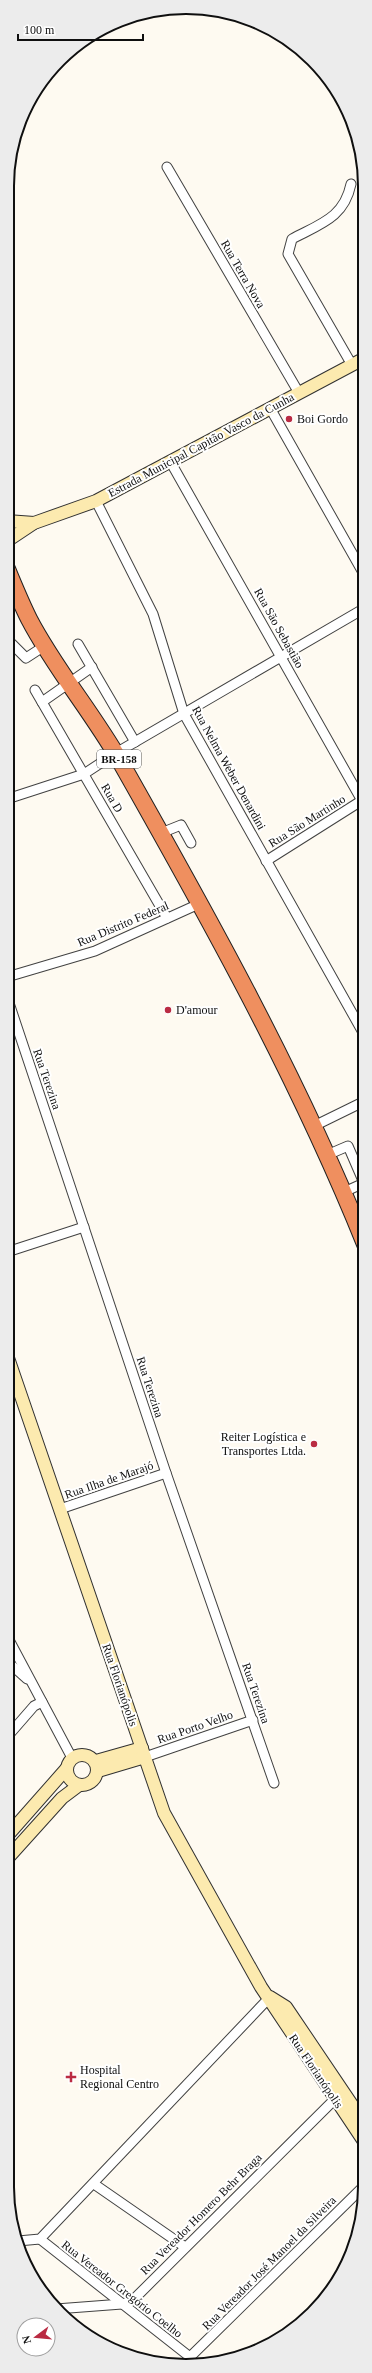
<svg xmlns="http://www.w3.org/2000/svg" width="372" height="2373" font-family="'Times New Roman',serif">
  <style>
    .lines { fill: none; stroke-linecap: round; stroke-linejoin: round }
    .street-casing { stroke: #424242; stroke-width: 11 }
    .secondary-casing { stroke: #313131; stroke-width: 14 }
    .highway-casing { stroke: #202020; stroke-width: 18 }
    .street { stroke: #fff; stroke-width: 9 }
    .secondary { stroke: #fceaaf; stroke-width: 12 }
    .highway { stroke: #ef8f5f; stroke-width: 16 }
    .poi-dot { fill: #ba2b43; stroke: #fff; stroke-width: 1.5 }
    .labels { text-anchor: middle; stroke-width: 4; stroke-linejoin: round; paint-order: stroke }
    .shield { fill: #fff; stroke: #575757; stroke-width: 1 }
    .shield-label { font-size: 11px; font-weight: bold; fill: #0f0f0f }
    .street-label { font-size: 12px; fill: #0f0f0f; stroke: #fff }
    .poi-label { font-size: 12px; fill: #0f0f0f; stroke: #fff; text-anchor: start }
    .rim { fill: none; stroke: #0f0f0f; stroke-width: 2 }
  </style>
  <rect width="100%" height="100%" fill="#fefaf1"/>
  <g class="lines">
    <g class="street-casing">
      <g id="street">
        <path d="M 167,167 L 299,393"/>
        <path d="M 351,184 C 344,218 320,224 292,239 L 288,254 L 352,365"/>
        <path d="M 270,408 L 365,576"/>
        <path d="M 170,461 L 365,806"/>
        <path d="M 96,501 L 153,614 L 184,714 L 365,1036"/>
        <path d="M 7,639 L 26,658 L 46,645"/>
        <path d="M 78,644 L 135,742"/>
        <path d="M 35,690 L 167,918"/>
        <path d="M 42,702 L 92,667"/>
        <path d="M 7,799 L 84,774 L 116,753 L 365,608"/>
        <path d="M 161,833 L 181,825 L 191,843"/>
        <path d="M 266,861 L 361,801"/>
        <path d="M 7,977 L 95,951 L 201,903"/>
        <path d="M 7,997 L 166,1473 L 274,1783"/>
        <path d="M 314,1126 L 365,1101"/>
        <path d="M 327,1155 L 348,1146 L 364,1183 L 344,1192"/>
        <path d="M 7,1252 L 84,1227"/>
        <path d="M 60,1509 L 166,1473"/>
        <path d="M 7,1636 L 72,1758"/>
        <path d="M 7,1661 L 27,1679"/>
        <path d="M 7,1737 L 34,1706 L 42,1702"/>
        <path d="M 145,1757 L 253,1720"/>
        <path d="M 94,2184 L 185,2247"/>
        <path d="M 40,2239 L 190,2357 L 365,2185"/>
        <path d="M 18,2241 L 40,2239 L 270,1997"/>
        <path d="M 56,2309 L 122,2304 L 132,2301 L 339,2095"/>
      </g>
    </g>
    <g class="secondary-casing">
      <g id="secondary">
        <path d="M 7,521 L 34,523"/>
        <path d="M 7,541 L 34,523 L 96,501 L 365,358"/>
        <path d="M 7,1355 L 164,1813 L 261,1987 L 365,2143"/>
        <circle cx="82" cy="1770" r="15"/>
        <path d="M 96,1761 L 142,1748"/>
        <path d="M 98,1771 L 145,1757"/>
        <path d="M 7,1836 L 67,1768"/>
        <path d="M 7,1859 L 62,1798 L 78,1786"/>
        <path d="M 270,1997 L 286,2007 L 365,2124"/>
      </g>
    </g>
    <g class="highway-casing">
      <path id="highway" d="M 7,569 C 14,586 21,603 29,619 C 55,669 92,712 120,761 C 209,918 297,1076 365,1244"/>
    </g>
    <use href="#street" class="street"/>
    <use href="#secondary" class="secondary"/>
    <use href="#highway" class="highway"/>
  </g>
  <g class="poi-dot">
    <circle cx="289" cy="419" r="4"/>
    <circle cx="168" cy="1010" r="4"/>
    <circle cx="314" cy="1444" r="4"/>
    <path d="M69 2071h4v4h4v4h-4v4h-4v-4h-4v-4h4z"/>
  </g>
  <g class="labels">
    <rect class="shield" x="97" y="750" width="44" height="18" rx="3"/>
    <g class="shield-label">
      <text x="119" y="763">BR-158</text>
    </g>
    <g class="street-label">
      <text transform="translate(243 274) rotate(60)" y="4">Rua Terra Nova</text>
      <text transform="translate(201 445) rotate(-28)" y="4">Estrada Municipal Capitão Vasco da Cunha</text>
      <text transform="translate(279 628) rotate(61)" y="4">Rua São Sebastião</text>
      <text transform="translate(229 768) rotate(61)" y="4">Rua Nelma Weber Denardini</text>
      <text transform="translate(112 798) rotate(60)" y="4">Rua D</text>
      <text transform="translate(307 821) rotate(-32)" y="4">Rua São Martinho</text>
      <text transform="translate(123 924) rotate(-23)" y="4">Rua Distrito Federal</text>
      <text transform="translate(47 1079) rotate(71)" y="4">Rua Terezina</text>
      <text transform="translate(150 1387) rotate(72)" y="4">Rua Terezina</text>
      <text transform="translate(109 1480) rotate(-19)" y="4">Rua Ilha de Marajó</text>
      <text transform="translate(120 1685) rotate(71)" y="4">Rua Florianópolis</text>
      <text transform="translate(256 1693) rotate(71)" y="4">Rua Terezina</text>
      <text transform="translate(195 1727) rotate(-19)" y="4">Rua Porto Velho</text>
      <text transform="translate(316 2071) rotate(56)" y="4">Rua Florianópolis</text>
      <text transform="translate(201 2214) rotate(-45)" y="4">Rua Vereador Homero Behr Braga</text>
      <text transform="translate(269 2263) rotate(-45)" y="4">Rua Vereador José Manoel da Silveira</text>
      <text transform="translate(122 2289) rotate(38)" y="4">Rua Vereador Gregório Coelho</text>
    </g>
    <g class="poi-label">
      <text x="297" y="423">Boi Gordo</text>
      <text x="176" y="1014">D'amour</text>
      <text x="306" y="1441" text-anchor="end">Reiter Logística e<tspan x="306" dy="14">Transportes Ltda.</tspan></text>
      <text x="80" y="2074">Hospital<tspan x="80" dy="14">Regional Centro</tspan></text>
    </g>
  </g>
  <path d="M0 0H372V2373H0ZM186 14H186A172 172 0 0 1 358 186V2187A172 172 0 0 1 186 2359H186A172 172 0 0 1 14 2187V186A172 172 0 0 1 186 14Z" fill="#ececec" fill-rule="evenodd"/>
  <path class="rim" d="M186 14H186A172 172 0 0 1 358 186V2187A172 172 0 0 1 186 2359H186A172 172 0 0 1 14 2187V186A172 172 0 0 1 186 14Z"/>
  <g transform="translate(36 2337) rotate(254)"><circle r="19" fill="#ffffff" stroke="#9f9f9f"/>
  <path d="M0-3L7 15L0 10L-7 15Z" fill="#ba2b43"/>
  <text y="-6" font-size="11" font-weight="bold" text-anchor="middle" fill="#0f0f0f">N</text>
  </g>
  <path d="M18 34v6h125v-6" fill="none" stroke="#0f0f0f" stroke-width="2"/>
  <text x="24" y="34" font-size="12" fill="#0f0f0f" stroke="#ffffff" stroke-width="3" paint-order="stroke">100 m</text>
</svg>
